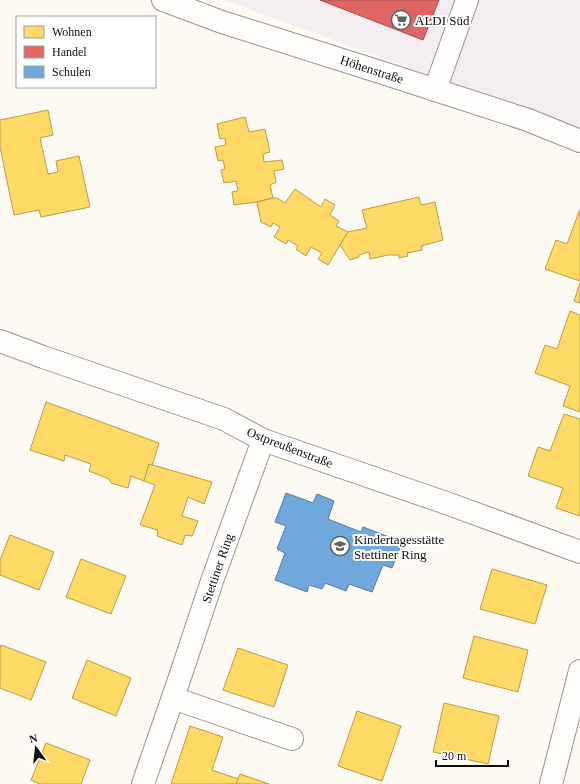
<svg xmlns="http://www.w3.org/2000/svg" width="580" height="784" font-family="Georgia,serif">
  <style>
    .industrial { fill: #f3edef }
    .homes { fill: #ffd966; stroke: #b79c4c }
    .shops { fill: #e06666; stroke: #a14c4c }
    .schools { fill: #6fa8dc; stroke: #527a9e }
    .lines { fill: none; stroke-linecap: round; stroke-linejoin: round }
    .minor-casing { stroke: #959491; stroke-width: 24 }
    .minor { stroke: #fffefd; stroke-width: 22 }
    .labels { text-anchor: middle; stroke-width: 4; stroke-linejoin: round; paint-order: stroke }
    .poi-label { font-size: 13px; fill: #0e0e0e; stroke: #fff; text-anchor: start }
    .street-label { font-size: 13px; fill: #0e0e0e; stroke: #fff }
  </style>
  <rect width="100%" height="100%" fill="#fcfaf2"/>
  <path class="industrial" d="M 224,0 L 580,0 L 580,131 Z"/>
  <g class="homes">
    <path d="M 48,110 L 53,135 L 40,138 L 48,174 L 58,172 L 56,161 L 79,156 L 90,207 L 41,217 L 39,210 L 14,215 L 0,147 L 0,120 Z"/>
    <path d="M 245,117 L 249,132 L 265,129 L 270,152 L 263,154 L 264,162 L 282,160 L 284,169 L 274,171 L 276,182 L 270,185 L 273,198 L 257,202 L 234,205 L 232,192 L 238,191 L 236,181 L 224,183 L 221,170 L 225,169 L 223,160 L 218,161 L 215,147 L 226,145 L 225,138 L 220,139 L 217,124 Z"/>
    <path d="M 295,189 L 321,207 L 325,199 L 335,205 L 330,215 L 339,221 L 336,226 L 348,232 L 328,265 L 318,259 L 322,253 L 311,247 L 306,256 L 296,249 L 298,246 L 288,240 L 286,244 L 274,237 L 280,227 L 273,223 L 271,227 L 261,222 L 257,202 L 273,198 L 277,198 L 285,203 Z"/>
    <path d="M 419,197 L 421,205 L 435,202 L 443,240 L 421,246 L 422,250 L 407,253 L 408,256 L 399,258 L 399,255 L 388,255 L 370,259 L 369,252 L 359,255 L 359,257 L 350,260 L 340,245 L 348,232 L 367,228 L 362,210 Z"/>
    <path d="M 580,209 L 580,281 L 545,269 L 556,240 L 567,244 Z"/>
    <path d="M 580,283 L 580,303 L 574,301 Z"/>
    <path d="M 570,311 L 580,315 L 580,412 L 563,406 L 570,386 L 535,373 L 545,345 L 557,349 Z"/>
    <path d="M 46,402 L 159,443 L 152,466 L 149,464 L 144,481 L 131,476 L 128,488 L 111,483 L 109,479 L 89,471 L 91,464 L 65,455 L 64,461 L 30,450 Z"/>
    <path d="M 564,414 L 580,419 L 580,516 L 556,508 L 563,488 L 528,476 L 538,447 L 550,451 Z"/>
    <path d="M 149,464 L 212,482 L 204,504 L 188,497 L 182,516 L 198,521 L 192,536 L 185,535 L 182,545 L 157,536 L 158,530 L 140,525 L 155,485 L 144,481 Z"/>
    <path d="M 10,535 L 54,552 L 39,590 L 0,575 L 0,560 Z"/>
    <path d="M 81,559 L 126,576 L 111,614 L 66,597 Z"/>
    <path d="M 492,569 L 547,585 L 535,624 L 480,609 Z"/>
    <path d="M 474,636 L 528,650 L 518,692 L 463,678 Z"/>
    <path d="M 1,645 L 46,662 L 31,700 L 0,688 L 0,648 Z"/>
    <path d="M 238,648 L 288,665 L 274,707 L 223,690 Z"/>
    <path d="M 87,660 L 131,678 L 116,716 L 72,698 Z"/>
    <path d="M 444,703 L 499,716 L 488,764 L 433,752 Z"/>
    <path d="M 357,711 L 401,726 L 382,781 L 338,766 Z"/>
    <path d="M 190,726 L 223,737 L 212,770 L 238,779 L 236,784 L 171,784 Z"/>
    <path d="M 46,743 L 90,760 L 81,784 L 40,784 L 31,780 Z"/>
    <path d="M 240,774 L 269,784 L 236,784 Z"/>
  </g>
  <path class="shops" d="M 320,0 L 439,0 L 423,40 Z"/>
  <path class="schools" d="M 286,493 L 313,503 L 317,494 L 334,501 L 328,519 L 361,532 L 363,527 L 402,542 L 392,568 L 383,565 L 372,592 L 349,584 L 346,591 L 325,583 L 322,589 L 309,585 L 307,592 L 275,580 L 285,553 L 277,549 L 286,526 L 275,522 Z"/>
  <g class="lines">
    <g class="minor-casing">
      <g id="minor">
        <path d="M 163,0 L 222,22 L 380,72 L 528,120 L 580,141"/>
        <path d="M 435,90 L 467,0"/>
        <path d="M 0,341 L 43,357 L 224,419 L 263,440 L 449,504 L 580,552"/>
        <path d="M 173,698 L 292,739"/>
        <path d="M 143,784 L 180,677 L 212,581 L 263,440"/>
        <path d="M 551,784 L 580,671"/>
      </g>
    </g>
    <use href="#minor" class="minor"/>
  </g>
  <defs>
    <g id="supermarket-ring" transform="scale(1)"><circle r="9.5" fill="#fff" stroke="#61615e" stroke-width="1.5"/><path d="M-6-5.5h2.5l.6 2H6L4.5 2H-2.5L-4.4-4H-6ZM-1.5 3.2a1.3 1.3 0 1 0 .1 0ZM3 3.2a1.3 1.3 0 1 0 .1 0Z" fill="#61615e"/></g>
    <g id="school-ring" transform="scale(1)"><circle r="9.5" fill="#fff" stroke="#61615e" stroke-width="1.5"/><path d="M0-5L7-2L0 1L-7-2ZM-4 1L0 2.5L4 1V4Q0 6-4 4Z" fill="#61615e"/></g>
  </defs>
  <g fill-rule="evenodd">
    <use href="#supermarket-ring" x="401" y="20"/>
    <use href="#school-ring" x="340" y="546"/>
  </g>
  <g class="labels">
    <g class="poi-label">
      <text x="415" y="25">ALDI Süd</text>
      <text x="354" y="544">Kindertagesstätte<tspan x="354" dy="15">Stettiner Ring</tspan></text>
    </g>
    <g class="street-label">
      <text transform="translate(372 69) rotate(18)" y="5">Höhenstraße</text>
      <text transform="translate(290 447) rotate(21)" y="5">Ostpreußenstraße</text>
      <text transform="translate(217 568) rotate(-71)" y="5">Stettiner Ring</text>
    </g>
  </g>
  <rect x="16" y="16" width="140" height="72" fill="#ffffff" stroke="#9f9f9f"/>
  <rect x="24" y="26" width="20" height="12" fill="#ffd966" stroke="#9f9f9f"/>
  <text x="52" y="36" font-size="12" fill="#0e0e0e">Wohnen</text>
  <rect x="24" y="46" width="20" height="12" fill="#e06666" stroke="#9f9f9f"/>
  <text x="52" y="56" font-size="12" fill="#0e0e0e">Handel</text>
  <rect x="24" y="66" width="20" height="12" fill="#6fa8dc" stroke="#9f9f9f"/>
  <text x="52" y="76" font-size="12" fill="#0e0e0e">Schulen</text>
  <g transform="translate(36 748) rotate(345)" stroke="#ffffff" stroke-width="3" paint-order="stroke">
  <path d="M0-3L7 15L0 10L-7 15Z" fill="#0e0e0e"/>
  <text y="-6" font-size="11" font-weight="bold" text-anchor="middle" fill="#0e0e0e">N</text>
  </g>
  <path d="M436 760v6h72v-6" fill="none" stroke="#0e0e0e" stroke-width="2"/>
  <text x="442" y="760" font-size="12" fill="#0e0e0e" stroke="#ffffff" stroke-width="3" paint-order="stroke">20 m</text>
</svg>
